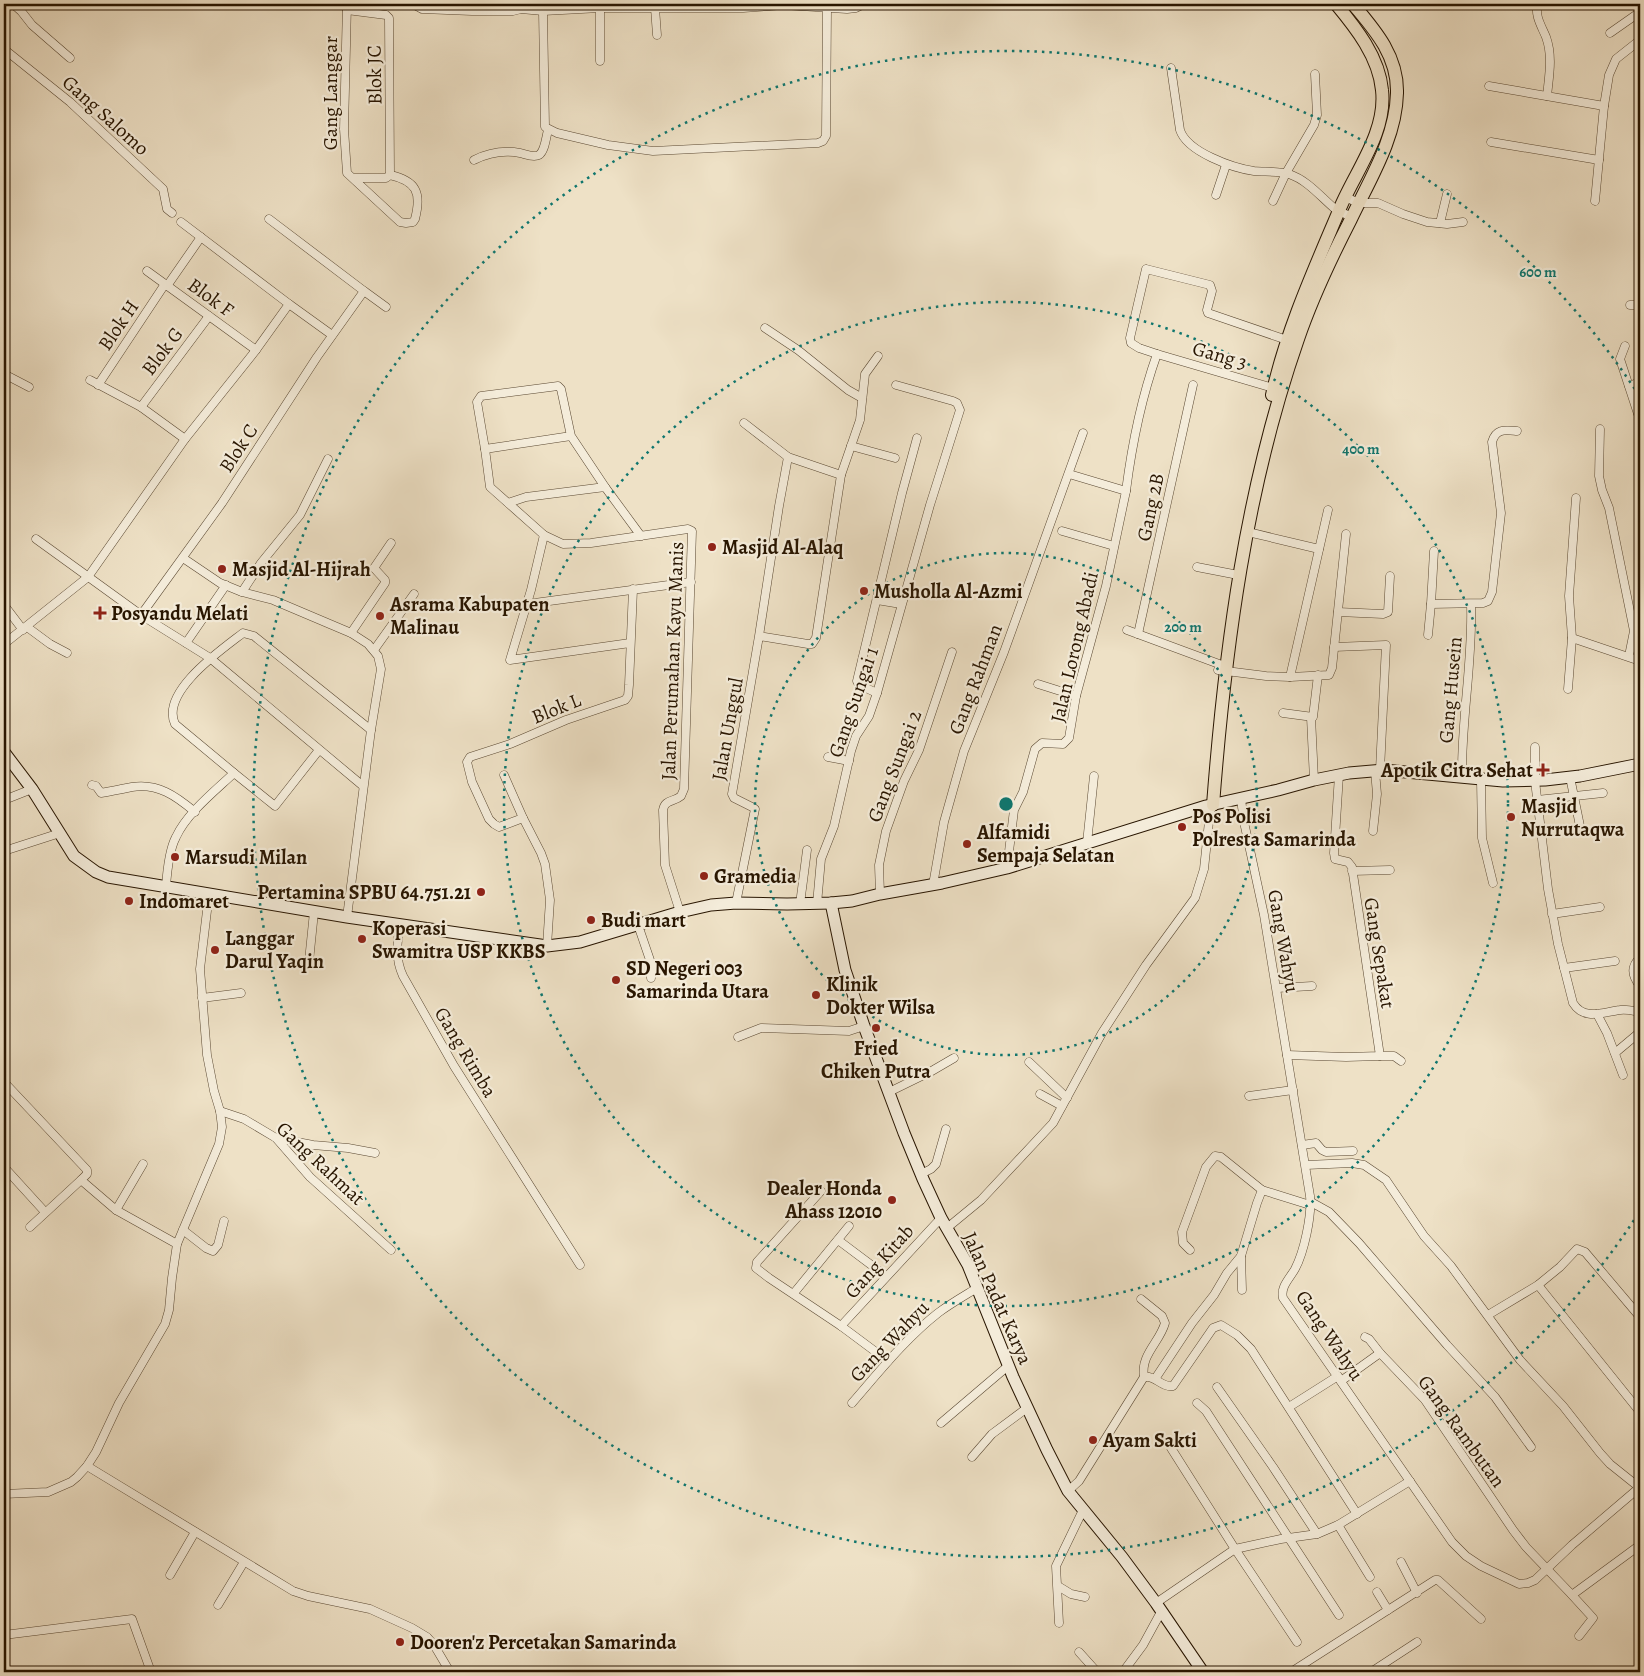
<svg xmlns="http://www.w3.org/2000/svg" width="1644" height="1676" font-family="Alegreya,serif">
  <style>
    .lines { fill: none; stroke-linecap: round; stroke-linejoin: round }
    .street-casing { stroke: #5a4832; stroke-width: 9 }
    .secondary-casing { stroke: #281500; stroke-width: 13 }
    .primary-casing { stroke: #281500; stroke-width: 14 }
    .street { stroke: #f4ecda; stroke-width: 8 }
    .secondary { stroke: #f4ecda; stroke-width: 11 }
    .primary { stroke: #eee1c6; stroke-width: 12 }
    .ring { fill: none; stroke: #0f766e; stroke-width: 2.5; stroke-dasharray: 2.5 5 }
    .poi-dot { fill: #8f2418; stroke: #f4ecda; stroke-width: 2 }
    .labels { text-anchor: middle; stroke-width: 4.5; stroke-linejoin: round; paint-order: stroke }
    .street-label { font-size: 20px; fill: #281500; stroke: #f4ecda }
    .poi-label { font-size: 20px; font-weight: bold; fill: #281500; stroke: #f4ecda; text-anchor: start }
    .centre { fill: #0f766e; stroke: #f4ecda; stroke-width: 2.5 }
    .ring-label { font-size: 15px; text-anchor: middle; font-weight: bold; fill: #0f766e; stroke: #f4ecda; stroke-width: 4.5; stroke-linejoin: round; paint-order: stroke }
  </style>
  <rect width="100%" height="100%" fill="#eee1c6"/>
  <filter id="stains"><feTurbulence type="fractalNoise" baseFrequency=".004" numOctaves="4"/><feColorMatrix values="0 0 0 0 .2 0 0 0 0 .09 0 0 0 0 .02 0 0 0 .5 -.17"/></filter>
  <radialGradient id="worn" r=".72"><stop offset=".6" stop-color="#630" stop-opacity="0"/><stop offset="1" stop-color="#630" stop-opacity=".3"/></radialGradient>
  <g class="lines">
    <g class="street-casing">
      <g id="street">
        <path d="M 13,4 L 21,11 L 32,25 L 70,58"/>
        <path d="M 347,4 L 344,129 L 347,173 L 400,222 L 406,223 L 413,222 L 415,219 C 422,192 416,181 390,175 L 386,178 L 354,178"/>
        <path d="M 413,4 L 422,9 L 472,11 L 513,11 L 521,9 L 543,11 L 600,8 L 743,8 L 784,5 L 847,9 L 856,8 L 864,4"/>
        <path d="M 1538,4 C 1534,15 1542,27 1546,37 C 1553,56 1549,76 1547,96"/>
        <path d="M 600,8 L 600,61"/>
        <path d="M 655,8 L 657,35"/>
        <path d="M 347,10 L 386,15 L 389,18 L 390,175"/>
        <path d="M 543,11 L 545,127 L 557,133 L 608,145 L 653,151 L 818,143 L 823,141 L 826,136 L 827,8"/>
        <path d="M 1610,33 L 1640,12"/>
        <path d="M 4,49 L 70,102 L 163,189 L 167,209 L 172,213"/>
        <path d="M 1171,68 L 1180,130 C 1187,152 1233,168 1254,171 C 1263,172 1281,171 1289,174 C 1307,180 1320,196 1334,208 C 1339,212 1346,214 1352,217"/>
        <path d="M 1489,86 L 1604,106"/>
        <path d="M 1491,142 L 1599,160"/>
        <path d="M 474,160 C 488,153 504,150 520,153 C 525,154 533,158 539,155 C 545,151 546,137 548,130"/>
        <path d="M 1216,195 L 1226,165"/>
        <path d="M 1345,197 L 1359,203 L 1378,203 L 1403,214 L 1427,222 L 1447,224 L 1463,222"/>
        <path d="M 1273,201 L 1286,173 L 1314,125 L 1317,115 L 1315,74"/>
        <path d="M 1595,201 L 1604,106 L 1609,75 L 1616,59 L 1640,40"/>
        <path d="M 1440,223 L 1447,194"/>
        <path d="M 147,271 L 256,350"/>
        <path d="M 167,286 L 201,237"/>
        <path d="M 364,291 L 386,307"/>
        <path d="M 289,304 L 332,335"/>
        <path d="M 1630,305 L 1640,305"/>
        <path d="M 765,328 L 798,350 L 848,390 L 862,398"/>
        <path d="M 1625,346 L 1620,359 L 1640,420"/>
        <path d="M 4,374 L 29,387"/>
        <path d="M 90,380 L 141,407 L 185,439"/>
        <path d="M 98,385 L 165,284"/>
        <path d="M 1629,386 L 1640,382"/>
        <path d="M 1273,388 L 1157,354 L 1139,348 L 1131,343 L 1130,338 L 1146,269 L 1210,285 L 1212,291 L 1207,310 L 1208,313 L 1287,340"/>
        <path d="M 141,407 L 209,316"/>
        <path d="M 744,423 L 788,457"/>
        <path d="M 1600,429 L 1599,476 L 1602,490 L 1609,508 L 1634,631 L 1629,656"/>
        <path d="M 571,436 L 485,449 L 477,402 L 481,396 L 558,386 L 561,389 L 571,436 L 605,487"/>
        <path d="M 851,446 L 895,458"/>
        <path d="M 485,449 L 490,487 L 508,503"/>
        <path d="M 841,475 L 860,420 L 865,374 L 878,356"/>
        <path d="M 1126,491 C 1132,444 1141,399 1157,354"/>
        <path d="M 1062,531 L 1114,546"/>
        <path d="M 1248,532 L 1319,549"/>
        <path d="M 544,535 L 508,503 L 526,497 L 605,487 L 641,536"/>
        <path d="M 36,539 L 141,615 L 210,658 L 363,786"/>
        <path d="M 1434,551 L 1431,604 L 1483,603 L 1488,601 L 1492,592 L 1501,513 L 1492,442 C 1496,428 1505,430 1517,431"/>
        <path d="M 183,558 L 220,583 L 242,592 L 273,600 L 351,633 L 368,644 L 378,656 L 381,669 L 371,730 L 347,917"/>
        <path d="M 1197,567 L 1233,574"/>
        <path d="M 242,592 L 261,563 L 300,515 L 328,459"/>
        <path d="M 877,600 L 901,604"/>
        <path d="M 527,604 L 691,582"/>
        <path d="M 4,605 L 23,630"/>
        <path d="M 1338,612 L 1383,614 L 1388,612 L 1390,576"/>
        <path d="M 141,615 L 222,503 L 317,357 L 364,291 L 269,219"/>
        <path d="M 27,627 L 50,644 L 67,653"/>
        <path d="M 1127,630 L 1219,664"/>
        <path d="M 351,633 L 385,583 L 385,580 L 374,568 L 391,543"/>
        <path d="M 1138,634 L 1193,385"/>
        <path d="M 1428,635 L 1431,604"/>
        <path d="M 1572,638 L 1640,661"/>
        <path d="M 186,643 L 226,585"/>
        <path d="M 630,643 L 510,660 L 531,590 L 544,535 L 563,544 L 591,543 L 688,529 L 692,531 L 684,789 L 681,796 C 674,802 665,799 663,810 L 665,865 L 680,912"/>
        <path d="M 4,644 L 88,577 L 185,439 L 256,350 L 289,304 L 181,222"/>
        <path d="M 1334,647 L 1386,645 L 1380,770"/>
        <path d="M 374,650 L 414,594"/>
        <path d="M 1218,670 L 1266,676 L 1290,677 L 1329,675 L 1332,668 L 1346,534"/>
        <path d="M 1290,677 L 1328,510"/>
        <path d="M 1038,684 L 1076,696"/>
        <path d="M 1568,689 L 1572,638 L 1569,596 L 1576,498"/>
        <path d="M 877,693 L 859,685 L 857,681 L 902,493 L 917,438"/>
        <path d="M 1283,713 L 1313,717 L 1318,675"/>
        <path d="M 1311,717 L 1314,780"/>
        <path d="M 1535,747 L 1535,781 L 1548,889 L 1558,944 L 1573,1003 C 1584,1021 1603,1012 1620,1010 C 1627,1009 1634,1011 1640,1012"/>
        <path d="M 828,757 L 849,761"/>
        <path d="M 234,773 L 275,806 L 319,750"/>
        <path d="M 504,775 L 523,818 L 541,853 L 545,864 L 550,900 L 547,946"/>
        <path d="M 1570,777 L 1580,826"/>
        <path d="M 1462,778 C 1461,720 1473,662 1471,604"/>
        <path d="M 1481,780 L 1482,838 L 1493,883"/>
        <path d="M 92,785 L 96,786 L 101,793 C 112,791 122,789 132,787 C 158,783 176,796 195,812"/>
        <path d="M 1241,799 L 1244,822 L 1264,915 L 1310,1196 C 1312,1216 1304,1252 1295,1269 C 1290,1278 1280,1287 1283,1298 L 1452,1542 L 1466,1556 L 1481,1566 L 1519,1584 L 1528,1583 L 1535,1580 L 1572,1545 L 1640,1487"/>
        <path d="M 4,800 L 32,789"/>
        <path d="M 1537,800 L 1603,793"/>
        <path d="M 523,818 L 499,827 L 494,824 L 489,819 L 472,782 L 467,762 L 470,757 L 510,744 L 566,720 L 625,700 L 628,696 L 629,685 L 633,589"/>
        <path d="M 1373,831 L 1377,794 L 1375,771"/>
        <path d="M 1087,843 L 1094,776"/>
        <path d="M 4,851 L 60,833"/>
        <path d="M 1007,868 L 1014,810 L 1023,792 L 1035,749 L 1042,743 L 1063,744 L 1069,738 L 1076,696 L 1106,586 L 1126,491 L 1069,474"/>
        <path d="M 1352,871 L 1390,870"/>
        <path d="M 933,885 L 944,822 L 964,751 L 1004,652 L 1083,433"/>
        <path d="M 166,887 C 167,872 169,850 176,837 C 187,813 215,791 234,773 L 175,724 C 160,692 221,650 243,633 L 254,636 L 371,730"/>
        <path d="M 880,894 L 879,865 L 886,831 L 904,781 L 919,750 L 952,652"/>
        <path d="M 736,903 L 755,809 L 752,807 L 734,798 L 732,794 L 759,636 L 808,644 L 812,644 L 816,638 L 841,475 L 788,457 L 779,506 L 759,636"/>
        <path d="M 800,904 L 807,850"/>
        <path d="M 817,904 L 821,859 L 834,826 L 851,751 L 856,736 L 869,716 L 877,693 L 930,505 L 960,410 L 957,403 L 953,401 L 896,385"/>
        <path d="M 1552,914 L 1600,907"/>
        <path d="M 400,925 C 397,942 395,959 403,976 L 454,1066 L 580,1265"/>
        <path d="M 638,925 L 651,963 L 651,978"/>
        <path d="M 1640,958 C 1630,967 1632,976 1640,986"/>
        <path d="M 309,961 L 314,912"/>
        <path d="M 1564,968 L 1615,961"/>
        <path d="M 1277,988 L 1312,986"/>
        <path d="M 202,998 L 241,993"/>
        <path d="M 1597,1014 L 1607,1033 L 1623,1075"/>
        <path d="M 738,1037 L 761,1028 L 849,1031 L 864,1026"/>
        <path d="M 1615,1053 L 1640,1032"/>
        <path d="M 1287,1055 L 1346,1057 L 1380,1056 L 1352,867 L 1348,862 L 1335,859 L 1334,853 L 1339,775"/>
        <path d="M 1380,1056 L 1394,1056 L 1401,1061"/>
        <path d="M 1029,1062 L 1067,1098"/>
        <path d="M 4,1082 L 87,1170 L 87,1174 L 81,1180 L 116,1210 L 177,1244"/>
        <path d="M 889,1092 L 930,1072 L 954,1058"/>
        <path d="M 1040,1094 L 1062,1106"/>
        <path d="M 1249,1096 L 1293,1090"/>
        <path d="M 220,1111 L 244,1119 L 276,1138 L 310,1177 L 391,1250"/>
        <path d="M 276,1138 L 313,1145 L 348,1148 L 375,1153"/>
        <path d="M 1302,1145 L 1316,1143 L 1322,1150 L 1326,1152 L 1353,1151"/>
        <path d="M 1306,1165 L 1352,1163 L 1364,1165 L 1386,1180 L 1424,1236 L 1451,1266 L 1520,1360 L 1563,1406 L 1600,1453 L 1610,1464 L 1640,1488"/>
        <path d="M 4,1167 L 45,1212"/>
        <path d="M 921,1174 L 931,1169 L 936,1164 L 946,1129"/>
        <path d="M 821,1191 L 757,1262 L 756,1268 L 769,1278 L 841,1326 L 888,1361"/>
        <path d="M 1311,1202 L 1329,1212 L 1359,1243 L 1447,1345 L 1495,1397 L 1531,1447"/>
        <path d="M 116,1210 L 143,1164"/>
        <path d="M 30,1227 L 81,1180"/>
        <path d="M 947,1228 L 981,1200 L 1053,1123 L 1102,1033 L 1146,965 L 1195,898 L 1204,869 L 1210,812 L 1213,805"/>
        <path d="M 183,1230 L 206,1248 L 213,1251 L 218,1245 L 224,1221"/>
        <path d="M 838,1240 L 886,1276"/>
        <path d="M 1190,1250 L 1183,1243 L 1182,1232 L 1206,1167 L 1215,1156 L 1221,1157 L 1262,1190"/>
        <path d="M 1241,1256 L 1242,1290"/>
        <path d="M 1538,1285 L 1640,1412"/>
        <path d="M 794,1293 L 849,1226"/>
        <path d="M 1141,1299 L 1162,1316 L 1165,1323 C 1160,1342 1140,1355 1144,1377"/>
        <path d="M 1488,1315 L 1538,1285 L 1560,1267 L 1577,1249 L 1585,1252 L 1640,1317"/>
        <path d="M 841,1326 L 941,1218"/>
        <path d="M 1365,1337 L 1369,1339 L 1380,1353"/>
        <path d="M 1155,1379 L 1192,1323 L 1214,1295 L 1227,1273 L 1241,1256 L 1257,1203 L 1262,1190 L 1310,1205"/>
        <path d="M 1341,1381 L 1380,1353 L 1425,1400 L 1513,1530 L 1526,1547 L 1572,1595 L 1640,1545"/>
        <path d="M 1217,1387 L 1273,1467 L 1317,1534"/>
        <path d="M 852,1403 C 879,1372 905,1339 938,1313 C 950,1304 964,1296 977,1288"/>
        <path d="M 1197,1403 L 1206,1411 L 1339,1615"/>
        <path d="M 1289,1407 L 1338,1376"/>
        <path d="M 941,1423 L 1008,1366"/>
        <path d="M 1171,1448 L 1235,1549 L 1297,1642"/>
        <path d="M 972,1457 L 992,1434 L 1027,1408"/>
        <path d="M 87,1466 L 293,1591 L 308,1596 L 370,1609 L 412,1628 L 427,1637 L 434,1645 L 450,1672"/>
        <path d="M 1068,1491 L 1079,1481 L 1144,1377 C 1155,1375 1162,1388 1173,1386 L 1213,1328 L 1221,1325 L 1237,1335 L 1251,1349 L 1357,1514"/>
        <path d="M 4,1494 L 48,1492 L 71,1482 L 77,1477 L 87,1466 L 96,1452 L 119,1403 L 165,1324 L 169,1310 L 172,1278 L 177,1244 L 219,1144 L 222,1127 L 220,1111 L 214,1091 L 207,1055 L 200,969 L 209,894"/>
        <path d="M 1338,1525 L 1370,1577"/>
        <path d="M 1401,1562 L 1417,1593"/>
        <path d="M 170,1575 L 195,1532"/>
        <path d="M 1058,1586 L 1071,1594 L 1085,1597"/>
        <path d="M 1377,1592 L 1388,1610"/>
        <path d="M 1572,1595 L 1593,1618 L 1579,1636"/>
        <path d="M 1156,1603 L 1235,1549 L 1281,1539 L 1317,1534 L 1338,1525 L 1410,1481"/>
        <path d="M 218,1605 L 244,1562"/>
        <path d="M 1059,1623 L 1056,1566 L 1083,1510"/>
        <path d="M 4,1635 L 132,1619 L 151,1672"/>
        <path d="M 1079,1652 L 1097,1672"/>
        <path d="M 1123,1672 L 1143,1645 L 1161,1612"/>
        <path d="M 1291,1672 L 1435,1580 L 1438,1580 L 1481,1619"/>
        <path d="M 1371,1672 L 1417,1642"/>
      </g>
    </g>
    <g class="secondary-casing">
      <g id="secondary">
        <path d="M 4,752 L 32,789 L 74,856 L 96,872 L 108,877 L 347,917 L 547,946 L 580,942 L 680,912 L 711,905 L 736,903 L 787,904 L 831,903 L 852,901 L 880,894 L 942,883 L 1007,868 L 1206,806 L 1278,790 L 1314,780 L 1349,773 L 1384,770 L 1503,781 L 1545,780 L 1580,776 L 1640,764"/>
        <path d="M 831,903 L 845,970 L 864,1026 L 904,1133 L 923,1179 L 941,1218 L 968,1265 L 1013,1377 L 1047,1450 L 1068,1491 L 1122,1557 L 1156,1603 L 1203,1672"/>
      </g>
    </g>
    <g class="primary-casing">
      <g id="primary">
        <path d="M 1272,395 C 1286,332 1313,272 1338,213 C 1353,174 1387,134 1382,90 C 1379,57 1356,28 1336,4"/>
        <path d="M 1213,805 C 1225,648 1246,488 1298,339 C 1312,298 1331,258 1351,219 C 1370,179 1396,138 1397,93 C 1398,56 1375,30 1353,4"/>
      </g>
    </g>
    <use href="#street" class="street"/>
    <use href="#secondary" class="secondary"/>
    <use href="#primary" class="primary"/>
  </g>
  <g class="ring">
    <circle cx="1006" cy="804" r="251"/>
    <circle cx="1006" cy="804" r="502"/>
    <path d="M1638 1214A753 753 0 1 1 1638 394"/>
  </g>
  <g class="poi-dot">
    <circle cx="712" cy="547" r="5"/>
    <circle cx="222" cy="569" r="5"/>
    <circle cx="864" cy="591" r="5"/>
    <path d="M97.5 605.5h5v5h5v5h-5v5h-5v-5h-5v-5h5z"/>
    <circle cx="380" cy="616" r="5"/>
    <path d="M1540.5 762.5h5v5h5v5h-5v5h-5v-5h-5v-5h5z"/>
    <circle cx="1511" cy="817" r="5"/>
    <circle cx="1182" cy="827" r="5"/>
    <circle cx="967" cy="844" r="5"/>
    <circle cx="175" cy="857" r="5"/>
    <circle cx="704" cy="876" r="5"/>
    <circle cx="481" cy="892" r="5"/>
    <circle cx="129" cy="901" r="5"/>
    <circle cx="591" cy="920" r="5"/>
    <circle cx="362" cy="939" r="5"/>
    <circle cx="215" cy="950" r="5"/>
    <circle cx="616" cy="980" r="5"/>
    <circle cx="816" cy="995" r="5"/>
    <circle cx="876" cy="1028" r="5"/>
    <circle cx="892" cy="1200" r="5"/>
    <circle cx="1093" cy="1440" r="5"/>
    <circle cx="400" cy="1642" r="5"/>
  </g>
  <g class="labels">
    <g class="street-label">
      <text transform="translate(374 75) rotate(-91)" y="7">Blok JC</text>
      <text transform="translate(330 93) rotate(-90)" y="7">Gang Langgar</text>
      <text transform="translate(106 115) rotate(42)" y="7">Gang Salomo</text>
      <text transform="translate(211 297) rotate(36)" y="7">Blok F</text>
      <text transform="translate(118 325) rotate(-56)" y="7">Blok H</text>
      <text transform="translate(162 351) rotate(-53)" y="7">Blok G</text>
      <text transform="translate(1220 355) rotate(16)" y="7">Gang 3</text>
      <text transform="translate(238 448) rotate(-57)" y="7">Blok C</text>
      <text transform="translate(1150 507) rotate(-78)" y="7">Gang 2B</text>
      <text transform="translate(1074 647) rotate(-77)" y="7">Jalan Lorong Abadi</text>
      <text transform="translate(672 661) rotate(-88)" y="7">Jalan Perumahan Kayu Manis</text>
      <text transform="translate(975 679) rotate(-69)" y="7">Gang Rahman</text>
      <text transform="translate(1450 690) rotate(-85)" y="7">Gang Husein</text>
      <text transform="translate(853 702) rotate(-71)" y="7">Gang Sungai 1</text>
      <text transform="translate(556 708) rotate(-22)" y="7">Blok L</text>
      <text transform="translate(727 729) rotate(-80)" y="7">Jalan Unggul</text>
      <text transform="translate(894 766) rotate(-69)" y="7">Gang Sungai 2</text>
      <text transform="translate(1284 941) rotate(80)" y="7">Gang Wahyu</text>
      <text transform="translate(1380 953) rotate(81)" y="7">Gang Sepakat</text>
      <text transform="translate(466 1052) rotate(59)" y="7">Gang Rimba</text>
      <text transform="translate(321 1163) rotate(43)" y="7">Gang Rahmat</text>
      <text transform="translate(879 1261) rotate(-48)" y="7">Gang Kitab</text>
      <text transform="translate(998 1298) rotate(66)" y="7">Jalan Padat Karya</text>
      <text transform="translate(1330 1335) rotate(56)" y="7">Gang Wahyu</text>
      <text transform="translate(889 1341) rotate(-46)" y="7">Gang Wahyu</text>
      <text transform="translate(1462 1431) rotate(54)" y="7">Gang Rambutan</text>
    </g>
    <g class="poi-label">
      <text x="722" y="554">Masjid Al-Alaq</text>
      <text x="232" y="576">Masjid Al-Hijrah</text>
      <text x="874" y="598">Musholla Al-Azmi</text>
      <text x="390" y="611">Asrama Kabupaten<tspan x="390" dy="23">Malinau</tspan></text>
      <text x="111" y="620">Posyandu Melati</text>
      <text x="1533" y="777" text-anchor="end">Apotik Citra Sehat</text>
      <text x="1521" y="813">Masjid<tspan x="1521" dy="23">Nurrutaqwa</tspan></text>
      <text x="1192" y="823">Pos Polisi<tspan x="1192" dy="23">Polresta Samarinda</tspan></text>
      <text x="977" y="839">Alfamidi<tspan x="977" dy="23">Sempaja Selatan</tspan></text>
      <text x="185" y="864">Marsudi Milan</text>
      <text x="714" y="883">Gramedia</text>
      <text x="471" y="899" text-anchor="end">Pertamina SPBU 64.751.21</text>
      <text x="139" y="908">Indomaret</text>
      <text x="601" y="927">Budi mart</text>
      <text x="372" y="935">Koperasi<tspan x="372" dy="23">Swamitra USP KKBS</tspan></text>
      <text x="225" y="945">Langgar<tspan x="225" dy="23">Darul Yaqin</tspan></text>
      <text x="626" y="975">SD Negeri 003<tspan x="626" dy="23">Samarinda Utara</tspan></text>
      <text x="826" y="991">Klinik<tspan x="826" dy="23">Dokter Wilsa</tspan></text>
      <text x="876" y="1055" text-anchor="middle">Fried<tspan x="876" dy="23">Chiken Putra</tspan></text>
      <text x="882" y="1195" text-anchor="end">Dealer Honda<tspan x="882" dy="23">Ahass 12010</tspan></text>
      <text x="1103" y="1447">Ayam Sakti</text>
      <text x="410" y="1649">Dooren'z Percetakan Samarinda</text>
    </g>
  </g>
  <circle cx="1006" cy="804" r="8" class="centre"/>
  <g class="ring-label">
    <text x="1538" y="277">600 m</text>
    <text x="1361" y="454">400 m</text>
    <text x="1183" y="632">200 m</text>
  </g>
  <rect width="1644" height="1676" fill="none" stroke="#eee1c6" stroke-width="20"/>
  <rect x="5" y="5" width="1634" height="1666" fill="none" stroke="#281500" stroke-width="2.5"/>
  <rect x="10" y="10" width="1624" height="1656" fill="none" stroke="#281500"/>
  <rect width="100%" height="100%" filter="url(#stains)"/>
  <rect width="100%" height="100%" fill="url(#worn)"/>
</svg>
